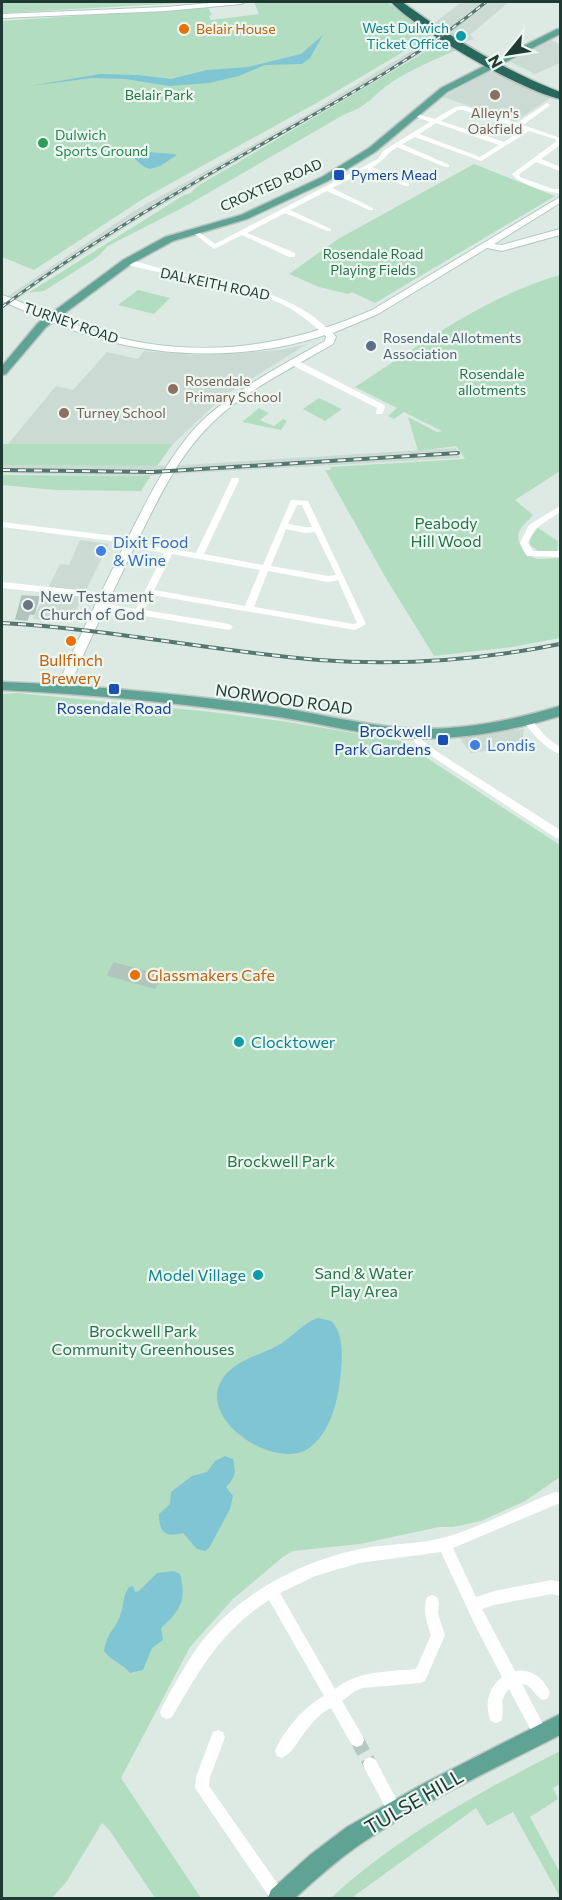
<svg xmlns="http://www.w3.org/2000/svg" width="562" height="1900" font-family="Commissioner,sans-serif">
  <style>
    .built { fill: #cbdad3 }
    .green { fill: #b3ddc0 }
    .water { fill: #80c5d4 }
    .building { fill: #b2c5bd; stroke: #afc4bc; stroke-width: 1.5 }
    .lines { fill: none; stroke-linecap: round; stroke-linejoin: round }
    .street-tunnel { stroke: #b7c7c1; stroke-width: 14; stroke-dasharray: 14 7; stroke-linecap: butt }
    .secondary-casing { stroke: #afcac1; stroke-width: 2 }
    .primary-casing { stroke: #bcc4c2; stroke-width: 3 }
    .highway-casing { stroke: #bcc4c2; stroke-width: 3 }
    .street { fill: #fff; fill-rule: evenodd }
    .secondary { fill: #fff; fill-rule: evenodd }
    .primary { fill: #5ea393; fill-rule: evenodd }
    .highway { fill: #28685c; fill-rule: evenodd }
    .rail-far1-casing { stroke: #57766f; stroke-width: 3 }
    .rail-casing { stroke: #57766f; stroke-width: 4 }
    .rail-far1 { stroke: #edf7f2; stroke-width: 1.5; stroke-dasharray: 5; stroke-linecap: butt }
    .rail { stroke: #edf7f2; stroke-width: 2; stroke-dasharray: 8; stroke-linecap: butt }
    .food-dot { fill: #e8710a; stroke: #edf7f2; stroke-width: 2 }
    .culture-dot { fill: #0f9aa8; stroke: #edf7f2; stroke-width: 2 }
    .education-dot { fill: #8d6e63; stroke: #edf7f2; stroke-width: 2 }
    .leisure-dot { fill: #2e9e5b; stroke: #edf7f2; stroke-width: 2 }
    .transit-dot { fill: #1a4fb4; stroke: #edf7f2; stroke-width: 2 }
    .service-dot { fill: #5c6f8a; stroke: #edf7f2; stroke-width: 2 }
    .shop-dot { fill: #3f7fe0; stroke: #edf7f2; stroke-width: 2 }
    .worship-dot { fill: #6b7280; stroke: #edf7f2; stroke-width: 2 }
    .labels { text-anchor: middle; stroke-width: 4.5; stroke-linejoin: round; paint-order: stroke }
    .far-culture-label { font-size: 14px; fill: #0d838f; stroke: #edf7f2; text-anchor: end }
    .far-food-label { font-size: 14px; fill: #c56008; stroke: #edf7f2; text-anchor: start }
    .far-park-label { font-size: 14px; fill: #267346; stroke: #edf7f2 }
    .far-education-label { font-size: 14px; fill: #785e54; stroke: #edf7f2; text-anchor: start }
    .far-leisure-label { font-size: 14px; fill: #27864d; stroke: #edf7f2; text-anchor: start }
    .far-transit-label { font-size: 14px; fill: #164399; stroke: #edf7f2; text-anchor: start }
    .far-street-label { font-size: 14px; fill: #1e3a33; stroke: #edf7f2 }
    .far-service-label { font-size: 14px; fill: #4e5e75; stroke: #edf7f2; text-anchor: start }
    .park-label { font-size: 16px; fill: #267346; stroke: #edf7f2 }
    .shop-label { font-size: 16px; fill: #366cbe; stroke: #edf7f2; text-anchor: start }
    .worship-label { font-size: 16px; fill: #5b616d; stroke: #edf7f2; text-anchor: start }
    .food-label { font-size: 16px; fill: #c56008; stroke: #edf7f2 }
    .street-label { font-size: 16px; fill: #1e3a33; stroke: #edf7f2 }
    .transit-label { font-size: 16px; fill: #164399; stroke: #edf7f2 }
    .culture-label { font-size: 16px; fill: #0d838f; stroke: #edf7f2; text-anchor: start }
    .near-street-label { font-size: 20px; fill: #1e3a33; stroke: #edf7f2 }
  </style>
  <rect width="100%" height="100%" fill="#ddeae4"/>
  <g class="built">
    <path d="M 462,2 L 509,2 L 470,35 L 474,39 L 465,42 L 450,34 L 439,43 L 140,218 L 37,284 L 14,302 L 5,298 L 134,211 L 308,114 L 444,31 L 434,23 Z"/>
    <path d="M 551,40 L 560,44 L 560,63 L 535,74 L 511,62 Z"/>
    <path d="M 488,72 L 494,72 L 550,98 L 515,122 L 443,97 Z"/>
    <path d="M 307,344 L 224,396 L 173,444 L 8,444 L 56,386 L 73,390 L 107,352 L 138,359 L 144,351 L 195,355 L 228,354 L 280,350 Z"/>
    <path d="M 456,448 L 460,458 L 137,476 L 2,473 L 2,465 L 167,466 Z"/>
    <path d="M 80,540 L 109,544 L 70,622 L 33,619 L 60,564 L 69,565 Z"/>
    <path d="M 524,729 L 522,742 L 512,747 L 471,753 L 458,736 Z"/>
  </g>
  <g class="green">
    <path d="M 2,2 L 201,2 L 2,13 Z"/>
    <path d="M 254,2 L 387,2 L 432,35 L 320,101 L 146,197 L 34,270 L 2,257 L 2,21 L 208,7 L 212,15 L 209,16 L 211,20 L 259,14 Z"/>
    <path d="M 442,42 L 456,50 C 434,60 412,69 392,82 C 373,95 369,106 345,114 L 184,207 L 108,246 L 96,258 L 44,291 L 28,293 L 184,195 L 191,193 L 196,187 Z"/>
    <path d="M 474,164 L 555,196 L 375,303 L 352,292 L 348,294 L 319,287 L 289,274 L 338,239 Z"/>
    <path d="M 560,275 L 560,471 L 515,500 L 533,515 C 518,531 513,533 525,554 L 537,559 L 560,558 L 560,638 L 512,647 L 434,656 L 387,580 L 325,470 L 331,470 L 330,467 L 465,459 L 456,446 L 418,451 L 408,417 L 437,432 L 442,431 L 404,412 L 394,419 L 388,416 L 397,408 L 355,387 C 420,345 485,296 560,275 Z"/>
    <path d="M 138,290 L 170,298 L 154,314 L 118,305 Z"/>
    <path d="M 319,398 L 342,409 L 325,421 L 303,409 Z"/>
    <path d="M 259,408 L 269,413 L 260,420 L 274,426 L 283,419 L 287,421 L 281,430 L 242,422 Z"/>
    <path d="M 2,444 L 173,444 L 157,466 L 2,465 Z"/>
    <path d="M 2,475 L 137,476 L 151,475 L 141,491 L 55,490 L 2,485 Z"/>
    <path d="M 538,528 L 558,541 L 557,551 L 542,554 L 530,545 L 529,539 Z"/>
    <path d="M 17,693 L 212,712 L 288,722 L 401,741 L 560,845 L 560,1477 L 525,1501 L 481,1521 L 453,1527 L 439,1527 L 360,1544 L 293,1551 L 283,1557 L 233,1599 L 190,1647 L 121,1778 L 201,1898 L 155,1898 L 110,1831 L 102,1823 L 67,1881 L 52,1898 L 2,1898 L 2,694 Z"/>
    <path d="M 560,1751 L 560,1784 L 553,1788 L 558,1799 L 530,1817 L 560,1873 L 560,1897 L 513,1812 L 487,1826 L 476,1808 L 354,1896 L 355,1898 L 331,1898 C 398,1836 480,1792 560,1751 Z"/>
  </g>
  <g class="water">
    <path d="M 323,35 L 310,58 L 302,64 L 265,65 L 239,76 L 209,83 L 169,86 L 125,79 L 92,78 L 30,86 L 100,74 L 138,75 L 171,79 L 207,70 L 248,67 L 301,54 Z"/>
    <path d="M 135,151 L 174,154 L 177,155 L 160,166 L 150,169 C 142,167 136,160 131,154 Z"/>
    <path d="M 318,1318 L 331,1321 C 346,1334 342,1368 339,1387 C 336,1408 327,1438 306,1450 C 272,1469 195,1418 223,1378 C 236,1360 258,1356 277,1346 C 292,1338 302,1323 318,1318 Z"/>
    <path d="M 225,1456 L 233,1459 C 236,1473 236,1477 226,1487 L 233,1496 L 230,1509 L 209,1548 L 205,1551 L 197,1549 L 183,1533 C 166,1537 159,1534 159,1514 L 170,1504 L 171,1492 L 192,1476 L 207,1472 L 215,1461 Z"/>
    <path d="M 174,1571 L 180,1574 C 187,1601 180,1611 161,1628 L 163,1640 L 152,1648 L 143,1670 L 130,1673 C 124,1664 111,1661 104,1651 C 108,1630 114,1632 120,1616 C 124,1606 122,1597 129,1587 L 133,1586 L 135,1592 L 139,1591 L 157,1573 Z"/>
  </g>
  <g class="building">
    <path d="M 22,596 L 39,597 L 34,614 L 29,614 L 27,620 L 16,619 Z"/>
    <path d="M 114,963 L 161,976 L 155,988 L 108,975 Z"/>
  </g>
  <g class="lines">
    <path class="street-tunnel" d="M 357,1740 L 370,1764"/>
    <g class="secondary-casing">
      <g id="secondary">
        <path d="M 222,2 L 245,2 L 241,4 L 166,11 L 2,18 L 2,14 L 166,7 Z"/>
        <path d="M 560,197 L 560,203 L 494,244 L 502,245 L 560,229 L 560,235 L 502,251 L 487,248 L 378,314 L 333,333 L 336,337 L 333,344 C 292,368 245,390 211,424 C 175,459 154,508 132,552 C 110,598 88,643 68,689 L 62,693 L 58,692 L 56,689 C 77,641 100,595 123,548 C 144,506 171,449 206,417 C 242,386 284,364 325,341 L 326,337 L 325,335 C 253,359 172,359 100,339 C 66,329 34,315 2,301 L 2,295 C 13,298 24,304 35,309 C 55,317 75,325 95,331 C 189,361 283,349 372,310 Z"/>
      </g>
    </g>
    <g class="primary-casing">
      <g id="primary">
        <path d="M 557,29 L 560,29 L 560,34 L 447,92 L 375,152 L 328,181 L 247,219 L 173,241 L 131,264 L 46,327 L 6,374 L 2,375 L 2,366 L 38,323 L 123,260 L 165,237 L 241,215 L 322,177 L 369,148 L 441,88 Z"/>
        <path d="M 2,682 C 89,685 178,694 264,705 C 311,712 357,724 403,728 C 455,732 510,721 560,706 L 560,716 C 512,731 455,741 404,738 C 357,734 311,721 265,715 C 178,703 89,694 2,690 Z"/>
        <path d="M 560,1714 L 560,1735 C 494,1769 424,1801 362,1843 C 338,1859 316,1879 295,1898 L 268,1898 L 271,1890 L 310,1855 L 347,1827 L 423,1784 Z"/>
      </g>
    </g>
    <g class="highway-casing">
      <path id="highway" d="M 391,2 L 402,2 C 452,38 503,70 560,92 L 560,99 C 522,91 418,31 391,2 Z"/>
    </g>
    <g class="street">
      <path d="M 547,103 L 550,105 L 549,106 L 523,125 L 560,138 L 560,145 L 541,159 L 560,167 L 560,171 L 536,162 L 519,174 L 520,177 L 553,189 L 560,189 L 560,193 C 548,193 519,184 512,174 L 557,141 L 555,139 L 529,131 L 481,161 L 415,137 L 402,144 L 449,165 L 449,167 L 445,167 L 397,147 C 386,154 384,161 372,167 L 409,184 L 409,186 L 405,186 L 367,170 L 332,188 L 373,208 L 373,210 L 369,210 L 327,191 L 290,210 L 331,229 L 331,231 L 327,231 L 285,213 L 247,233 L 295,253 L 295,257 L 289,257 L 242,235 L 214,249 L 191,231 L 196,230 L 215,244 L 378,159 L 383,151 L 430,122 L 412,115 L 412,113 L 435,119 L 455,107 L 464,106 L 517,123 ZM 458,110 L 463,110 L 523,129 L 504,142 L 441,121 ZM 436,123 L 499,145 L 480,157 L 419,134 Z"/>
      <path d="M 124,260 C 139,260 155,268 170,271 C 226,283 290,289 332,333 L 325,335 C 311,323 297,311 280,303 C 231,282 176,278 124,264 Z"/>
      <path d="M 290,360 L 296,360 L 384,405 L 385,407 L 382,414 L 376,414 L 377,408 L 290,364 Z"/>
      <path d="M 232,478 L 238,478 L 239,480 L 204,554 L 263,565 L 291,500 L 308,501 L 366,624 L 355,630 L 152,595 L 144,610 L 229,624 L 233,627 L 229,630 L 97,608 L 96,606 L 100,603 L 136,609 L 164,553 L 127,547 L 127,543 L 2,527 L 2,522 L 131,538 L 135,541 L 134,543 L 196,553 ZM 297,505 L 302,505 L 312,527 L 305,527 L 288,524 ZM 286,529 L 305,533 L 315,532 L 336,575 L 328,576 L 271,566 ZM 172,554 L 260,570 L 245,606 L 154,590 ZM 268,571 L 328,582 L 338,580 L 357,623 L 354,624 L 254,607 Z"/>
      <path d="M 560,506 L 560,512 L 535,529 L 528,543 L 533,551 L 560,551 L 560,557 L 527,556 L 520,543 L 529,525 Z"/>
      <path d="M 2,582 L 106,593 L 110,596 L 106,599 L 2,588 Z"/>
      <path d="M 528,718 L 531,719 L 546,737 L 560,747 L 560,754 C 545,749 533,734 523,721 Z"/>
      <path d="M 414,730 L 417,731 L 422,740 L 436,751 L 560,830 L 560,838 L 556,838 L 430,755 L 416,744 L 409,733 Z"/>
      <path d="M 555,1492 L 560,1493 L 560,1503 L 453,1548 L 476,1597 L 494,1591 L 552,1580 L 560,1582 L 560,1596 L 552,1594 L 494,1605 L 482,1609 L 515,1671 C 531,1668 544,1678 550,1693 L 548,1698 L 543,1700 C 534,1696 533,1685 522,1684 L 545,1728 L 547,1733 L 545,1738 L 540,1740 L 535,1738 L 509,1689 C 497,1702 506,1708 501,1721 L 496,1723 L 491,1721 C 484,1705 488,1688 502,1677 L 476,1627 L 441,1552 L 359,1563 L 315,1576 L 280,1593 L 335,1689 C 360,1670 386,1672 416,1669 L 431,1635 C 427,1622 422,1611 427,1597 L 432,1595 L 437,1597 L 439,1602 L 438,1614 L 445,1635 L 425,1681 L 420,1683 L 362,1688 L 355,1691 L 342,1701 L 362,1735 L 364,1740 L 362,1745 L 357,1747 L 352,1745 L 331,1708 C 320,1713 312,1723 305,1732 C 298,1740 292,1754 282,1758 L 277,1756 L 275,1751 C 283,1731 305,1706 324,1696 L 269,1600 C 220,1632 201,1668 172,1717 L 167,1719 L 162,1717 L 160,1712 L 162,1707 C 173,1687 184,1667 197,1648 C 235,1596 297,1562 360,1549 C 389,1543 418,1545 446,1537 C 484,1526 519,1506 555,1492 Z"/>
      <path d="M 218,1730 L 223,1732 L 225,1737 L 210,1777 L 209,1786 L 284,1893 L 286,1898 L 270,1898 L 195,1788 L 196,1777 L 211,1737 L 213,1732 Z"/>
      <path d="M 370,1757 L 375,1759 L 400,1806 L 402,1811 L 400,1816 L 395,1818 L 390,1816 L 365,1769 L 363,1764 L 365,1759 Z"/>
    </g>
    <use href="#secondary" class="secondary"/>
    <use href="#primary" class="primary"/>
    <use href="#highway" class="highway"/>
    <g class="rail-far1-casing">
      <path id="rail-far1" d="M 2,307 C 80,249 163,200 248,152 C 330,105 413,62 486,2"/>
    </g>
    <g class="rail-casing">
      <g id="rail">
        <path d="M 2,470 L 153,472 L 458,453"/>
        <path d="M 2,623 C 109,629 213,651 319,660 C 400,666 481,660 560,644"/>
      </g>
    </g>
    <use href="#rail-far1" class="rail-far1"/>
    <use href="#rail" class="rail"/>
  </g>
  <g class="food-dot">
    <circle cx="184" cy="29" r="6"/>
    <circle cx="71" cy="641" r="6"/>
    <circle cx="135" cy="975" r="6"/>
  </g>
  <g class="culture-dot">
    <circle cx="461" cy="36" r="6"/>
    <circle cx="239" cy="1042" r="6"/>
    <circle cx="258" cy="1275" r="6"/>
  </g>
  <g class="education-dot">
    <circle cx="495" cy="95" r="6"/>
    <circle cx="173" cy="389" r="6"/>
    <circle cx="64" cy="413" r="6"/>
  </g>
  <circle class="leisure-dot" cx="43" cy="143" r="6"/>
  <g class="transit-dot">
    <rect x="333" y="169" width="12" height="12" rx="3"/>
    <rect x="108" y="683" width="12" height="12" rx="3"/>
    <rect x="437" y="734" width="12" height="12" rx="3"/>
  </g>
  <circle class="service-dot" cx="371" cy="346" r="6"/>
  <g class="shop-dot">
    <circle cx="101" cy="551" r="6"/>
    <circle cx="475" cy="745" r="6"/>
  </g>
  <circle class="worship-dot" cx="28" cy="605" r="6"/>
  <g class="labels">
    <g class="far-culture-label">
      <text x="449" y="33">West Dulwich<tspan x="449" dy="16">Ticket Office</tspan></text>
    </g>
    <g class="far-food-label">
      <text x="196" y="34">Belair House</text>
    </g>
    <g class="far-park-label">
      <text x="159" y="100">Belair Park</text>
      <text x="373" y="259">Rosendale Road<tspan x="373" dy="16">Playing Fields</tspan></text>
      <text x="492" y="379">Rosendale<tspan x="492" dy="16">allotments</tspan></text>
    </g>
    <g class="far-education-label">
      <text x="495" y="118" text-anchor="middle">Alleyn's<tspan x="495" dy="16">Oakfield</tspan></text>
      <text x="185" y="386">Rosendale<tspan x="185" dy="16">Primary School</tspan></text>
      <text x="76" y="418">Turney School</text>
    </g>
    <g class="far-leisure-label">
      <text x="55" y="140">Dulwich<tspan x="55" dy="16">Sports Ground</tspan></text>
    </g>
    <g class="far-transit-label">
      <text x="351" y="180">Pymers Mead</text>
    </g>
    <g class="far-street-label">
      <text transform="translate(271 185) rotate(-24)" y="5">CROXTED ROAD</text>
      <text transform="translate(215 284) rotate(12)" y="5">DALKEITH ROAD</text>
      <text transform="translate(71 323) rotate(19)" y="5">TURNEY ROAD</text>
    </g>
    <g class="far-service-label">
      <text x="383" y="343">Rosendale Allotments<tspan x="383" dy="16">Association</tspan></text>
    </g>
    <g class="park-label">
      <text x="446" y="529">Peabody<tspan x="446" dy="18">Hill Wood</tspan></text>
      <text x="281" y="1167">Brockwell Park</text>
      <text x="364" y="1279">Sand &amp; Water<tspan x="364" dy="18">Play Area</tspan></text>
      <text x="143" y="1337">Brockwell Park<tspan x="143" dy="18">Community Greenhouses</tspan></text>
    </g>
    <g class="shop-label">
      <text x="113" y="548">Dixit Food<tspan x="113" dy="18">&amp; Wine</tspan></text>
      <text x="487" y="751">Londis</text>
    </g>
    <g class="worship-label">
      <text x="40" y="602">New Testament<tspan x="40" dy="18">Church of God</tspan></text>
    </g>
    <g class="food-label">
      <text x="71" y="666">Bullfinch<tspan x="71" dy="18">Brewery</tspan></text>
      <text x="147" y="981" text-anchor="start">Glassmakers Cafe</text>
    </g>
    <g class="street-label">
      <text transform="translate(284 699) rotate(8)" y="6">NORWOOD ROAD</text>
    </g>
    <g class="transit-label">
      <text x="114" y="714">Rosendale Road</text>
      <text x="431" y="737" text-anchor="end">Brockwell<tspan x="431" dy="18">Park Gardens</tspan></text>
    </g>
    <g class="culture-label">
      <text x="251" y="1048">Clocktower</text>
      <text x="246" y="1281" text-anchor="end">Model Village</text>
    </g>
    <g class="near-street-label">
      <text transform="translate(414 1802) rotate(-30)" y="7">TULSE HILL</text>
    </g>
  </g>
  <rect width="562" height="1900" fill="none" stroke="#1e3a33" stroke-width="6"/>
  <g transform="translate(508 54) rotate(240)" stroke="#edf7f2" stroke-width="4.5" paint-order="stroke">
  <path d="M0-4.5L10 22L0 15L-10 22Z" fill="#1e3a33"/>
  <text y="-9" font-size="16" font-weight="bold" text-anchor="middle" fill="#1e3a33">N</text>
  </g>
</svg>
